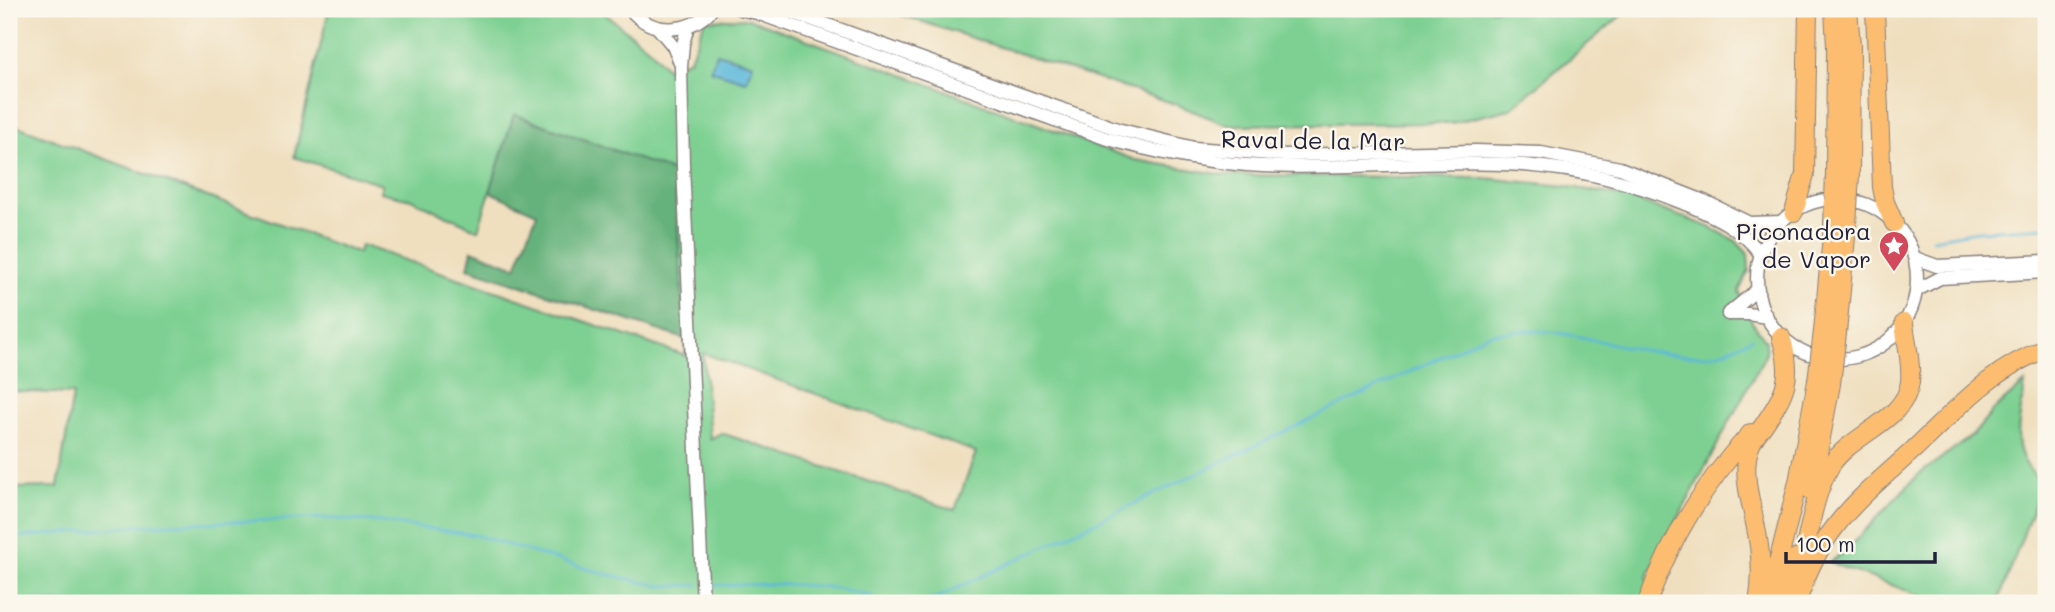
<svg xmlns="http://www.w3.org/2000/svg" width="2055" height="612" font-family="Mali,sans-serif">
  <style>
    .green { fill: #7dd092; stroke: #507966; stroke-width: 2; fill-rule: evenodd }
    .forest { fill: #66b27c; stroke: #446a5c; stroke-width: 2 }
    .water { fill: #5cb7da; stroke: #3f6c8a; stroke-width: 2 }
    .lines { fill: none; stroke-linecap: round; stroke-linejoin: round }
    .stream { stroke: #5cb7da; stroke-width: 2.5 }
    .minor-casing { stroke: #88807d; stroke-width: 15 }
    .highway-casing { stroke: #88807d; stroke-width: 20 }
    .minor { stroke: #fff; stroke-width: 12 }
    .highway { stroke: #fcbd6f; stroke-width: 18 }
    .highway-bridge-casing { stroke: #88807d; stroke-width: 20; stroke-linecap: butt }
    .highway-bridge { stroke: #fcbd6f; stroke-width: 18 }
    .labels { text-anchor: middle; stroke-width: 5; stroke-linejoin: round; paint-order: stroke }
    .street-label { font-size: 24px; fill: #22223b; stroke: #fbf7ec }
    .poi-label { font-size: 24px; fill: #22223b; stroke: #fbf7ec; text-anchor: end }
  </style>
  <rect width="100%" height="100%" fill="#fbf7ec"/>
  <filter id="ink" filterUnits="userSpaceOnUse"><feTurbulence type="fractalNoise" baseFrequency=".0143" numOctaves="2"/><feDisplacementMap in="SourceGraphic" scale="14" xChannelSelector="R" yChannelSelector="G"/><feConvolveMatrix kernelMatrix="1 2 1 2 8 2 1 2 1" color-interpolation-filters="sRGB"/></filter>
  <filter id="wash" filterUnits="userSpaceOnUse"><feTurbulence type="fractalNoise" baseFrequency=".00686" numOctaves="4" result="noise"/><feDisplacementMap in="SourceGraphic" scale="28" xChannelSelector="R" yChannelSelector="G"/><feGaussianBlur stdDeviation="1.57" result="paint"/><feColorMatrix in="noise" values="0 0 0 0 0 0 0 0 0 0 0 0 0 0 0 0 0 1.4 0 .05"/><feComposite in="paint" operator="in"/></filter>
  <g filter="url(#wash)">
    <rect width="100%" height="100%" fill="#efdfbf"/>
    <g class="green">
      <path d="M 329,9 L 599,9 L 652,51 L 667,69 L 690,59 L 705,20 L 748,18 L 1135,160 L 1225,175 L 1483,178 L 1566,186 L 1626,197 L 1710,227 L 1736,241 L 1748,254 L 1749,270 L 1739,291 L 1752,322 L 1766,341 L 1765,355 L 1647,577 L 1653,603 L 9,603 L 9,488 L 58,487 L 73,394 L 9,391 L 9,123 L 358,253 L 361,245 L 686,356 L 673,172 L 514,115 L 478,230 L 411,199 L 380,192 L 382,184 L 294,157 ZM 703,353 L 976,452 L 955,510 L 721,433 L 710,439 Z"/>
      <path d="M 883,9 L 1629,9 L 1510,109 L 1452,123 L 1228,125 L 1175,104 Z"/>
      <path d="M 2025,383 C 2020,428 2006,448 2042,484 L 1998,603 L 1941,603 L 1830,563 L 1851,545 L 1918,475 L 1973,435 L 1993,411 Z"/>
    </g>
    <path class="forest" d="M 514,114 L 674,172 L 685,339 L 468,268 L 472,250 L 516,267 L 537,213 L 490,192 Z"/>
    <path class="water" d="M 717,53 L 753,64 L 746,81 L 710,70 Z"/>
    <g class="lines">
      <g class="stream">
        <path d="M 1932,239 L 1977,231 L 2046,227"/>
        <path d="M 9,538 L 145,525 L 319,518 L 381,522 L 475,535 L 602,573 L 660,586 L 698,585"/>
        <path d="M 705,585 C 761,585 817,580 872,596"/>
        <path d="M 926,603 L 1489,334 C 1513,331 1535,329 1559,333 C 1604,340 1662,359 1707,355 C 1723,354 1738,345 1752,338"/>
      </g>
    </g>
  </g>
  <g filter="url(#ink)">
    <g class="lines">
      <g class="minor-casing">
        <g id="minor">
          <path d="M 630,9 C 652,36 690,34 712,9"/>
          <path d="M 740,9 L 757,13 L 1105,138 C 1156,153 1209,163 1262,166 C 1349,170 1436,159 1523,165 C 1578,169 1632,182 1683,203 C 1712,215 1743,228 1761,255"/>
          <path d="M 783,9 L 1117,129 L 1194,148 L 1285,155 L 1476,151 L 1541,153 L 1620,168 L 1704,201 L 1749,223 L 1782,222"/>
          <path d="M 688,26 L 683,44 L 681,67 L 683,166 L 703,603"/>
          <path d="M 658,28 L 673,46 L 680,63"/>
          <circle cx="1837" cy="279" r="80"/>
          <path d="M 1915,258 L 1937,266 L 2046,261"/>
          <path d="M 1917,290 L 1940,278 L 2046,272"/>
          <path d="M 1728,314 L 1758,289"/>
          <path d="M 1728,314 L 1748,314 L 1767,317"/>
        </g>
      </g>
      <g class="highway-casing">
        <g id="highway">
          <path d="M 1834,9 L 1836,47 L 1835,174"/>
          <path d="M 1848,9 L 1851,45 L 1850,175"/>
          <path d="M 1875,9 L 1882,187 L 1885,202 L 1894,223"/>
          <path d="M 1794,212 L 1805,174 L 1808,9"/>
          <path d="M 1823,331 L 1833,225"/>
          <path d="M 1837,333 L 1847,226"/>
          <path d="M 1811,491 L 1831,384"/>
          <path d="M 1799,573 C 1808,540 1813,494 1831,465 C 1851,434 1906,420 1910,382 C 1912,363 1906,342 1904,323"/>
          <path d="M 1647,603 C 1670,540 1705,482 1751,433"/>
          <path d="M 1758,603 C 1763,576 1761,550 1755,523 C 1751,503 1744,481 1747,459 C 1748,446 1755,436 1763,426 C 1786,392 1794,377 1781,337"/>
          <path d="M 1768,603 L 1798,482 L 1817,381"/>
          <path d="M 1783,603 L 1795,559"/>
          <path d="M 1797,603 C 1805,576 1817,550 1835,527 C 1856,499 1885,476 1911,452 C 1953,413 1991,368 2046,349"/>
        </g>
      </g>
      <use href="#minor" class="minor"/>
      <use href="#highway" class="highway"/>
      <g class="highway-bridge-casing">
        <g id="highway-bridge">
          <path d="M 1833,225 L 1835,174"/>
          <path d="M 1847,226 L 1850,175"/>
          <path d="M 1817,381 L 1823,331"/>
          <path d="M 1831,384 L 1837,333"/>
        </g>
      </g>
      <use href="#highway-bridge" class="highway-bridge"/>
    </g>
  </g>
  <defs>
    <g id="sight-pin" transform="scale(1.575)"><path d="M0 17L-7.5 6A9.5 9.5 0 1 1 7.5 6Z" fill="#d1495b" stroke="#fbf7ec"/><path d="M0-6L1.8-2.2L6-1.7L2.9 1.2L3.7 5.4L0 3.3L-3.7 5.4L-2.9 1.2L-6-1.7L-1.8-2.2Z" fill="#fff"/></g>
  </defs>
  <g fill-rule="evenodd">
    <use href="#sight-pin" x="1894" y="246"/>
  </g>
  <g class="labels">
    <g class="street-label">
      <text transform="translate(1313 141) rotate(1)" y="8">Raval de la Mar</text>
    </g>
    <g class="poi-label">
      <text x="1871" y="240">Piconadora<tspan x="1871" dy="28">de Vapor</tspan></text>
    </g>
  </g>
  <rect width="2055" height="612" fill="none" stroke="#fbf7ec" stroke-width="35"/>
  <path d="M1786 552v10h149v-10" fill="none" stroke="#22223b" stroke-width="3.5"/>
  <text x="1796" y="552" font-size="21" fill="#22223b" stroke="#fbf7ec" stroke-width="5" paint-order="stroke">100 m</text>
</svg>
